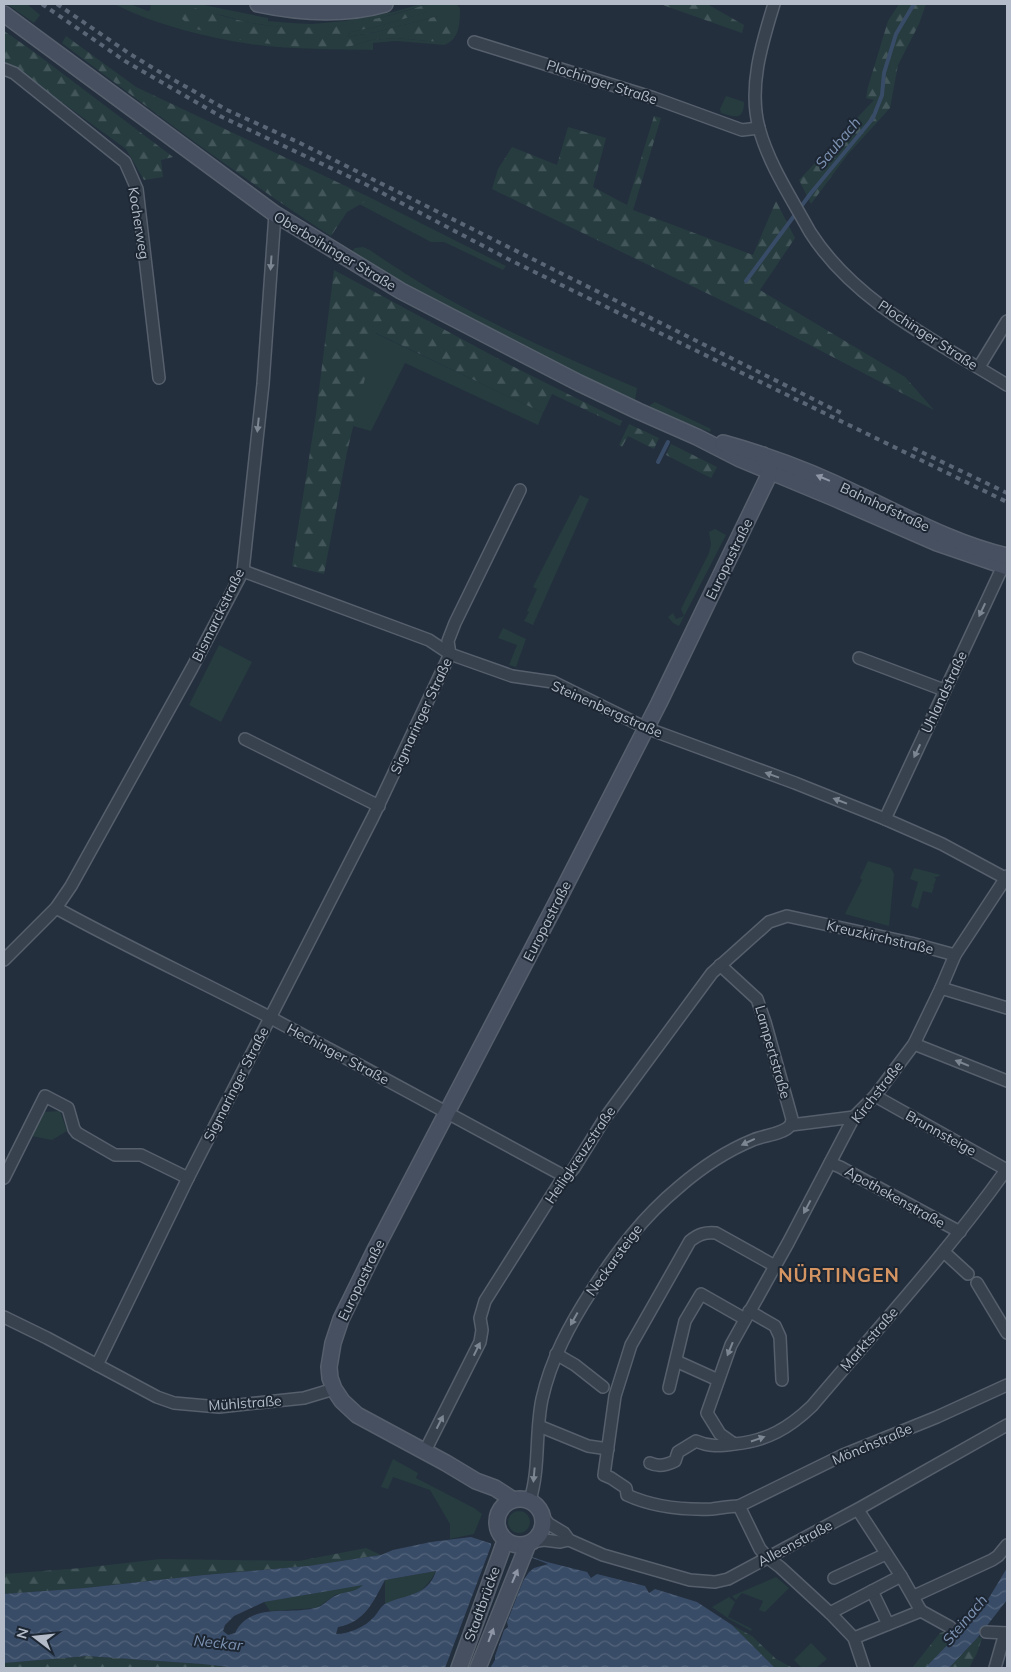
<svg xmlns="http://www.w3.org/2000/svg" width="1011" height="1672" font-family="Mulish,sans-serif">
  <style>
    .green { fill: #263c3f; fill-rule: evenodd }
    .forest { fill: url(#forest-firs) }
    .water { fill: url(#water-waves); fill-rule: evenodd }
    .pier { fill: #242f3e }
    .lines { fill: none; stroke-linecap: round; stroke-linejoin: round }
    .stream { stroke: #394c67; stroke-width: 4 }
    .street-casing { stroke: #565f6c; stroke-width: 14 }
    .secondary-casing { stroke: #565f6c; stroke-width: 18 }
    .street { stroke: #38414e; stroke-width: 11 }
    .secondary { stroke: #465061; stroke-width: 15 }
    .rail { stroke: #5a6575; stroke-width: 4; stroke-dasharray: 5 5; stroke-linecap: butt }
    .oneway { fill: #7c8592 }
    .oneway2 { fill: #8e96a5 }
    .labels { text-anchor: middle; stroke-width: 4; stroke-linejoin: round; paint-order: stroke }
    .street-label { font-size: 14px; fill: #b4bcc9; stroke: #1d2633 }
    .water-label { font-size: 15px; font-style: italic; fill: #7c92b1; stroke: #1d2633 }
    .district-label { font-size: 19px; font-weight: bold; letter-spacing: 1px; fill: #d59563; stroke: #1d2633 }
  </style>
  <defs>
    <pattern id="forest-firs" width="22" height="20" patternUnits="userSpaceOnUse" patternTransform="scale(1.25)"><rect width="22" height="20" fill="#263c3f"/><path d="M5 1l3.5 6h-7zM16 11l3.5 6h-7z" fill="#435659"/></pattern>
    <pattern id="water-waves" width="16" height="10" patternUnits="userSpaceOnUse" patternTransform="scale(1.25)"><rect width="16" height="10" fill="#394c67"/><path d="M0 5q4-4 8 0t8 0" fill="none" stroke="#53647b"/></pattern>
  </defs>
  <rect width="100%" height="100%" fill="#242f3e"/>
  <g class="green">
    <path d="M 7,4 L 27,4 L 40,15 L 34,23 Z"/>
    <path d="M 114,4 L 130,4 L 148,11 L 150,10 L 151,4 L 199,4 L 268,18 L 268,21 L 292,23 L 312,24 L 344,21 L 393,12 L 421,4 L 456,4 L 460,8 C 460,22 460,40 444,45 L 396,41 L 373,43 L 373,50 C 332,49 290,50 250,44 C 204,37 156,25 114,4 ZM 425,5 L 427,12 L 375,27 L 350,32 L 348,37 L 377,32 L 438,16 L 439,42 L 396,38 L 371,40 L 348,47 L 179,11 L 221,15 L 250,23 L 287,28 L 320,28 L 366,22 Z"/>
    <path d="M 726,96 L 744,102 C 744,121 734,117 721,113 L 720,109 Z"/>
    <path d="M 371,198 L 373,199 L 506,266 L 503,270 L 444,242 L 431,242 L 359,204 Z"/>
    <path d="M 363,247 L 370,250 C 452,308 545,349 637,388 L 635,401 L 458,314 L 350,253 L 355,248 Z"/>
    <path d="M 375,333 L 543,413 L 538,425 L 405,363 L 371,431 L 353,426 Z"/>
    <path d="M 655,402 L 711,429 L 710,432 L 651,409 L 650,405 Z"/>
    <path d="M 580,495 L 589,499 L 533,625 L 524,621 L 529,612 L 527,611 L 537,589 L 533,587 Z"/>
    <path d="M 715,529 L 726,535 L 679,626 L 673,623 L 668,617 L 673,613 L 676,619 L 684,616 L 681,609 L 709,553 L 711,544 L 709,532 Z"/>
    <path d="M 503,628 L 526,639 L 516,667 L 509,665 L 517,645 L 498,638 Z"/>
    <path d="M 219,645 L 252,662 L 221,722 L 189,705 Z"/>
    <path d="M 868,861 L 891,868 L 894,874 L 889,926 L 845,914 L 862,880 L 860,878 Z"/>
    <path d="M 914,868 L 941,875 L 937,877 L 934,877 L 936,879 L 934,885 L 932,884 L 934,886 L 932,893 L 923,891 L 918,909 L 911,906 L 918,882 L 910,879 Z"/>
    <path d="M 60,1111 L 67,1131 L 52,1140 L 32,1136 L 43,1112 Z"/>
    <path d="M 393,1459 L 418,1473 L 416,1478 L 474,1508 L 482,1514 L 474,1534 L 450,1539 L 450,1524 L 430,1490 L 393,1477 L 388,1489 L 381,1487 Z"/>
    <circle cx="519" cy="1522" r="11"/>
    <path d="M 436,1571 C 424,1595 409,1597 385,1604 L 385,1580 Z"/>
    <path d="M 776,1577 L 789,1588 L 765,1612 L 759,1610 L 763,1601 L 742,1593 L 736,1600 L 732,1596 Z"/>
    <path d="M 364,1584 L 359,1590 L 335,1595 L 317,1608 L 270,1611 L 264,1602 Z"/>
    <path d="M 729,1597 L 735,1602 L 728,1617 L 752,1629 L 751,1631 L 729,1619 L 712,1607 Z"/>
    <path d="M 811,1643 L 827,1659 L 816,1668 L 802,1668 L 794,1660 Z"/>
  </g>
  <g class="forest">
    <path d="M 660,4 L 707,4 L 744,25 L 742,33 Z"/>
    <path d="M 899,4 L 926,4 L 919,24 L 898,65 L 890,108 L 848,154 L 811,204 L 799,180 L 874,100 L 866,98 L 868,87 L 888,21 Z"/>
    <path d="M 184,5 C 206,11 228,18 251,23 C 310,34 368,24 425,5 L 428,8 L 428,12 L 375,27 L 350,32 L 348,37 L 377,32 L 438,16 L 446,18 L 452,30 L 451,35 L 439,42 L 396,38 L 371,40 L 348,47 L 297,47 L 245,41 L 192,28 L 181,18 L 179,11 Z"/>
    <path d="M 4,31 L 30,49 L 173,157 L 161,160 L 163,177 L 144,180 L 126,149 L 15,68 L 4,63 Z"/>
    <path d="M 66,36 L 136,87 L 371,198 L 347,212 L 331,236 C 238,176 150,109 62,43 Z"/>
    <path d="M 654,116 L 661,118 L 633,210 L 753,255 L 776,201 L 795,238 L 760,290 L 905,377 L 934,410 L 766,322 L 492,189 L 498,169 L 512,147 L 557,165 L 568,127 L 606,138 L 593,187 L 627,205 Z"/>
    <path d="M 334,270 L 508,364 L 622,421 L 620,426 L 552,394 L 543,413 L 376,333 L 347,452 L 324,574 L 292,566 L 316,414 Z"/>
    <path d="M 629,424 L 659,438 L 654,449 L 628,436 L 622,447 L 619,445 Z"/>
    <path d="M 671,444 L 717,467 L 711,478 L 666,455 Z"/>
    <path d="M 366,1548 L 381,1555 L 308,1566 L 204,1575 L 85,1588 L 4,1594 L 4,1574 L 82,1568 L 161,1559 L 299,1561 Z"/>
    <path d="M 732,1625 L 752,1636 L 776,1659 L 793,1668 L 775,1668 Z"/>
    <path d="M 951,1630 L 958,1634 L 925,1668 L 912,1668 L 940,1633 Z"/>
    <path d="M 978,1637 L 982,1638 L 977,1653 L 969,1668 L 949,1668 Z"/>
    <path d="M 87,1656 L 202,1664 L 238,1668 L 4,1668 L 4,1663 Z"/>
  </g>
  <g class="water">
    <path d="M 471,1537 L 547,1562 L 587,1572 L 591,1578 L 597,1574 L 645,1586 L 649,1593 L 655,1589 L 697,1602 L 732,1625 L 775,1668 L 238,1668 L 202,1664 L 87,1656 L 4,1663 L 4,1594 L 85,1588 L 204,1575 L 308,1566 L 381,1555 L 393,1550 L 431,1542 ZM 436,1571 C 428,1596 407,1594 387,1603 C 381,1605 378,1613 374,1617 C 365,1627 349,1634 336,1634 L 338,1627 C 365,1622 373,1602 385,1580 ZM 363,1585 C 355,1593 344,1591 335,1596 C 328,1599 323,1607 315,1608 C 288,1615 250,1602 235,1633 L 228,1635 L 223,1631 L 225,1625 L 234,1616 L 264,1602 Z"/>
    <path d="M 1007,1568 L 1007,1600 L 978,1637 L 949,1668 L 925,1668 L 958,1634 L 978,1616 Z"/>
  </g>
  <path class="pier" d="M 491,1542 L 548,1564 L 534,1568 L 529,1572 L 523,1581 L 507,1622 L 508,1627 L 504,1630 L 495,1656 L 495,1660 L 490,1668 L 445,1668 L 491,1546 Z"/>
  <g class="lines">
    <g class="stream">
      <path d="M 746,281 L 811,193 L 873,118 L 882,95 L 884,73 L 896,34 L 914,4"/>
      <path d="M 658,462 L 668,442"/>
    </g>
    <g class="street-casing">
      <g id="street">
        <path d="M 774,4 C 762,43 748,87 759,128 C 769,165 792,199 810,232 C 855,303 938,342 1007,385"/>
        <path d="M 474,42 L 654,98 L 742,130 L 759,128"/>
        <path d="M 4,69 L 14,73 L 125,162 L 137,189 L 159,378"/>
        <path d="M 979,367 L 1007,321"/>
        <path d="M 243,571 L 429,640 L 450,654 L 512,676 L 553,682 L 646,728 L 795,783 L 885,819 L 942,844 L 1007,879"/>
        <path d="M 859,658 L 944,690"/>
        <path d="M 245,739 L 379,806"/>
        <path d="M 885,819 L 1003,566"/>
        <path d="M 56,908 C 127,947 200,981 271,1018 C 369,1070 466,1123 564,1176"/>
        <path d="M 4,960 L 56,908 L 71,886 L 192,668 L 243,571 L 263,384 L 275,214"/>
        <path d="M 720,965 L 757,999 L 765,1022 L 792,1119 L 791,1125"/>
        <path d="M 941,988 L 1007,1008"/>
        <path d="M 914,1044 L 1007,1081"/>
        <path d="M 875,1096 L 1007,1170"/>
        <path d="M 830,1163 L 840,1167 L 960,1232"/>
        <path d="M 1006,1170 C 947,1253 878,1328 812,1406 C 789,1428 767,1441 734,1444 L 720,1434 L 707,1413 L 731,1345 L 788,1243 L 854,1117 L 875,1096 L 914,1044 L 941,988 L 955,955 L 1007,876"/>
        <path d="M 4,1178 L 45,1096 L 68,1108 L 74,1129 L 77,1133 L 115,1155 L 141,1155 L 188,1178"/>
        <path d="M 944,1252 L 968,1274"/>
        <path d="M 775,1266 L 716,1233 C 705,1232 699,1234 690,1241 L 631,1345 L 615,1396 L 604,1475 L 611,1478 L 626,1488 L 627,1495 C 653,1507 683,1510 712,1509 C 721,1508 730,1506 739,1506 L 760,1549 L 768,1558 L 780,1567 L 830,1613 L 854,1638 L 921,1611 L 950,1627"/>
        <path d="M 977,1283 L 1007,1333"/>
        <path d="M 749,1311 L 775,1326 L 780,1337 L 782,1380"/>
        <path d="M 4,1317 L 47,1338 L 157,1397 L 174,1403 L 219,1407 L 304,1398 L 334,1389"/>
        <path d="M 556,1354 L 575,1365 L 603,1387"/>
        <path d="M 676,1361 L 718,1380"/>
        <path d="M 97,1365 L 188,1178 L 373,817 L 450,654 L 448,641 L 455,623 L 520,490"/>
        <path d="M 669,1388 L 685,1321 L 701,1294 L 745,1319"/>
        <path d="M 539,1426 L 588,1446 L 608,1449"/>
        <path d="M 425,1451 L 480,1342 L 482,1330 L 480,1318 L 485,1301 L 564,1176 L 569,1174 L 574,1168 L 605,1118 L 712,973 L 769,922 L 787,916 L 911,943 L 955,955"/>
        <path d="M 650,1463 C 658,1467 667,1465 675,1461 L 678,1452 L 696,1441 C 709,1447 720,1446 734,1444"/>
        <path d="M 530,1500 C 540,1468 535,1432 542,1399 C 551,1359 570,1324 592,1290 C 618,1250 643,1217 679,1187 C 701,1168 726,1151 753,1140 C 764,1135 782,1135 791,1125 L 854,1117"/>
        <path d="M 739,1506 L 843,1455 L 937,1417 L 1007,1385"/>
        <path d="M 858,1510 L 901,1576"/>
        <path d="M 543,1517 L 549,1524 L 564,1533 L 569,1540 L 603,1555 L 690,1580 L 715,1582 L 728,1579 L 860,1508 L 1007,1425"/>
        <path d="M 531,1542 L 544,1540 L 560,1542 L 569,1540"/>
        <path d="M 834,1578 L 886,1554"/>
        <path d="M 872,1591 L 888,1624"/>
        <path d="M 914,1596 L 992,1560 L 998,1556 L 1007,1545"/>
        <path d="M 830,1613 L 901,1576 L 921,1611"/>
        <path d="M 986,1632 L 1007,1633"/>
        <path d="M 854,1638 L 864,1668"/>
        <path d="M 995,1668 L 1005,1633"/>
      </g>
    </g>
    <g class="secondary-casing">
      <g id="secondary">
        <path d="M 258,4 C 300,13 343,16 385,4"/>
        <path d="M 4,14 L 275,214 L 401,291 L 579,383 L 638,411 L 697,437 L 740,459 L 834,498 L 937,543 L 1007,567"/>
        <path d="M 723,443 C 770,456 815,473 859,495 C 906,517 955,544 1007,556"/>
        <circle cx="520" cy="1522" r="23"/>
        <path d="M 512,1499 L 495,1488 L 476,1481 L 446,1463 L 357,1415 L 342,1401 L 334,1389 L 330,1378 L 329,1367 L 333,1343 L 341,1319 L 374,1252 L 560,896 L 659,703 L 770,473 L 763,455"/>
        <path d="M 459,1668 L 505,1541"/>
        <path d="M 478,1668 L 528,1544"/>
      </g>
    </g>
    <use href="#street" class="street"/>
    <use href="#secondary" class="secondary"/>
    <g class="rail">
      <path d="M 42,4 L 125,61 L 222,117 L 367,185 L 510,260 L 1007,502"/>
      <path d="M 57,4 L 130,54 L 158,71 L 227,110 L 300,143 L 843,414"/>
      <path d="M 913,448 L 1007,493"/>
    </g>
  </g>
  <defs><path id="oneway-solid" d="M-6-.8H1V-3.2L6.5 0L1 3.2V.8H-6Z" transform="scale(1.25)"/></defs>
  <g class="oneway">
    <use href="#oneway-solid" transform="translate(271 263) rotate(94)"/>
    <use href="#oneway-solid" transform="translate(258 425) rotate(96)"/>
    <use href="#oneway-solid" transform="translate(982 610) rotate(115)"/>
    <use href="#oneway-solid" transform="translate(917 751) rotate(115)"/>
    <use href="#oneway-solid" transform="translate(772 775) rotate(-160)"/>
    <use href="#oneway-solid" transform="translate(840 801) rotate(-159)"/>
    <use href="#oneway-solid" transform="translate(962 1063) rotate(-158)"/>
    <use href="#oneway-solid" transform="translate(748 1142) rotate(155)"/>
    <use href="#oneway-solid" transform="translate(807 1207) rotate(118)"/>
    <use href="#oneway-solid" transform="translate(574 1319) rotate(119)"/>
    <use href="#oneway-solid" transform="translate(477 1349) rotate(-64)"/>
    <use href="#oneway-solid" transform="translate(730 1349) rotate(112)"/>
    <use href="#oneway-solid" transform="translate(440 1422) rotate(-63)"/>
    <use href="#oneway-solid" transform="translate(758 1439) rotate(-19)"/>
    <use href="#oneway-solid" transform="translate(534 1475) rotate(95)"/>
  </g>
  <g class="oneway2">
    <use href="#oneway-solid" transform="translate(823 478) rotate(-157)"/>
    <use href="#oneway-solid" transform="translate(515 1576) rotate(-67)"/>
    <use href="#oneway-solid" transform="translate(491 1635) rotate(-69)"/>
  </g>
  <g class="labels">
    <g class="street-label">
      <text transform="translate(602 82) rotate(18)" y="5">Plochinger Straße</text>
      <text transform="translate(139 223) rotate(81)" y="5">Kocherweg</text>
      <text transform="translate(335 251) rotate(31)" y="5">Oberboihinger Straße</text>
      <text transform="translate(928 335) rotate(33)" y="5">Plochinger Straße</text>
      <text transform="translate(885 507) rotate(25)" y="5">Bahnhofstraße</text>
      <text transform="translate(729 559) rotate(-64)" y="5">Europastraße</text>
      <text transform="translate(218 615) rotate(-64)" y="5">Bismarckstraße</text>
      <text transform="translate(944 692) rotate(-65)" y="5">Uhlandstraße</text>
      <text transform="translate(607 709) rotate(24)" y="5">Steinenbergstraße</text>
      <text transform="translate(421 716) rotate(-65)" y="5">Sigmaringer Straße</text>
      <text transform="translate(547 921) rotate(-63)" y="5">Europastraße</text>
      <text transform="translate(880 937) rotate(13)" y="5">Kreuzkirchstraße</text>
      <text transform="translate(773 1052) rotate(74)" y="5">Lampertstraße</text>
      <text transform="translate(338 1054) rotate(28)" y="5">Hechinger Straße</text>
      <text transform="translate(236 1084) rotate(-63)" y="5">Sigmaringer Straße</text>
      <text transform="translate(877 1092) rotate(-52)" y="5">Kirchstraße</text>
      <text transform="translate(941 1133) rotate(29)" y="5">Brunnsteige</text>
      <text transform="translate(580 1155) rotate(-56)" y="5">Heiligkreuzstraße</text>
      <text transform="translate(895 1197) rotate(29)" y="5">Apothekenstraße</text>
      <text transform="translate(614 1260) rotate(-54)" y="5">Neckarsteige</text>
      <text transform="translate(361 1280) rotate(-64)" y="5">Europastraße</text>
      <text transform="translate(869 1339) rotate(-49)" y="5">Marktstraße</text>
      <text transform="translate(245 1403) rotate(-4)" y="5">Mühlstraße</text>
      <text transform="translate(872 1444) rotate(-23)" y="5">Mönchstraße</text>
      <text transform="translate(795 1543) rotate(-28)" y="5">Alleenstraße</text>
      <text transform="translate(482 1604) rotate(-70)" y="5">Stadtbrücke</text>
    </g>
    <g class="water-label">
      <text transform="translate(838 143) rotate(-50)" y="5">Saubach</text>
      <text transform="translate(965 1620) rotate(-50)" y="5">Steinach</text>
      <text transform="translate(218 1643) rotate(6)" y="5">Neckar</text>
    </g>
    <g class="district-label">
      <text x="839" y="1282">NÜRTINGEN</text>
    </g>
  </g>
  <rect width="1011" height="1672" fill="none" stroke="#b4bcc9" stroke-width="10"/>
  <g transform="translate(35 1637) rotate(286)" stroke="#1d2633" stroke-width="4" paint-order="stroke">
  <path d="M0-4L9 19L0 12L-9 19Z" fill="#b4bcc9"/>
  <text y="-8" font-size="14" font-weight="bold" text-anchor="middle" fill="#b4bcc9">N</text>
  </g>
</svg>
